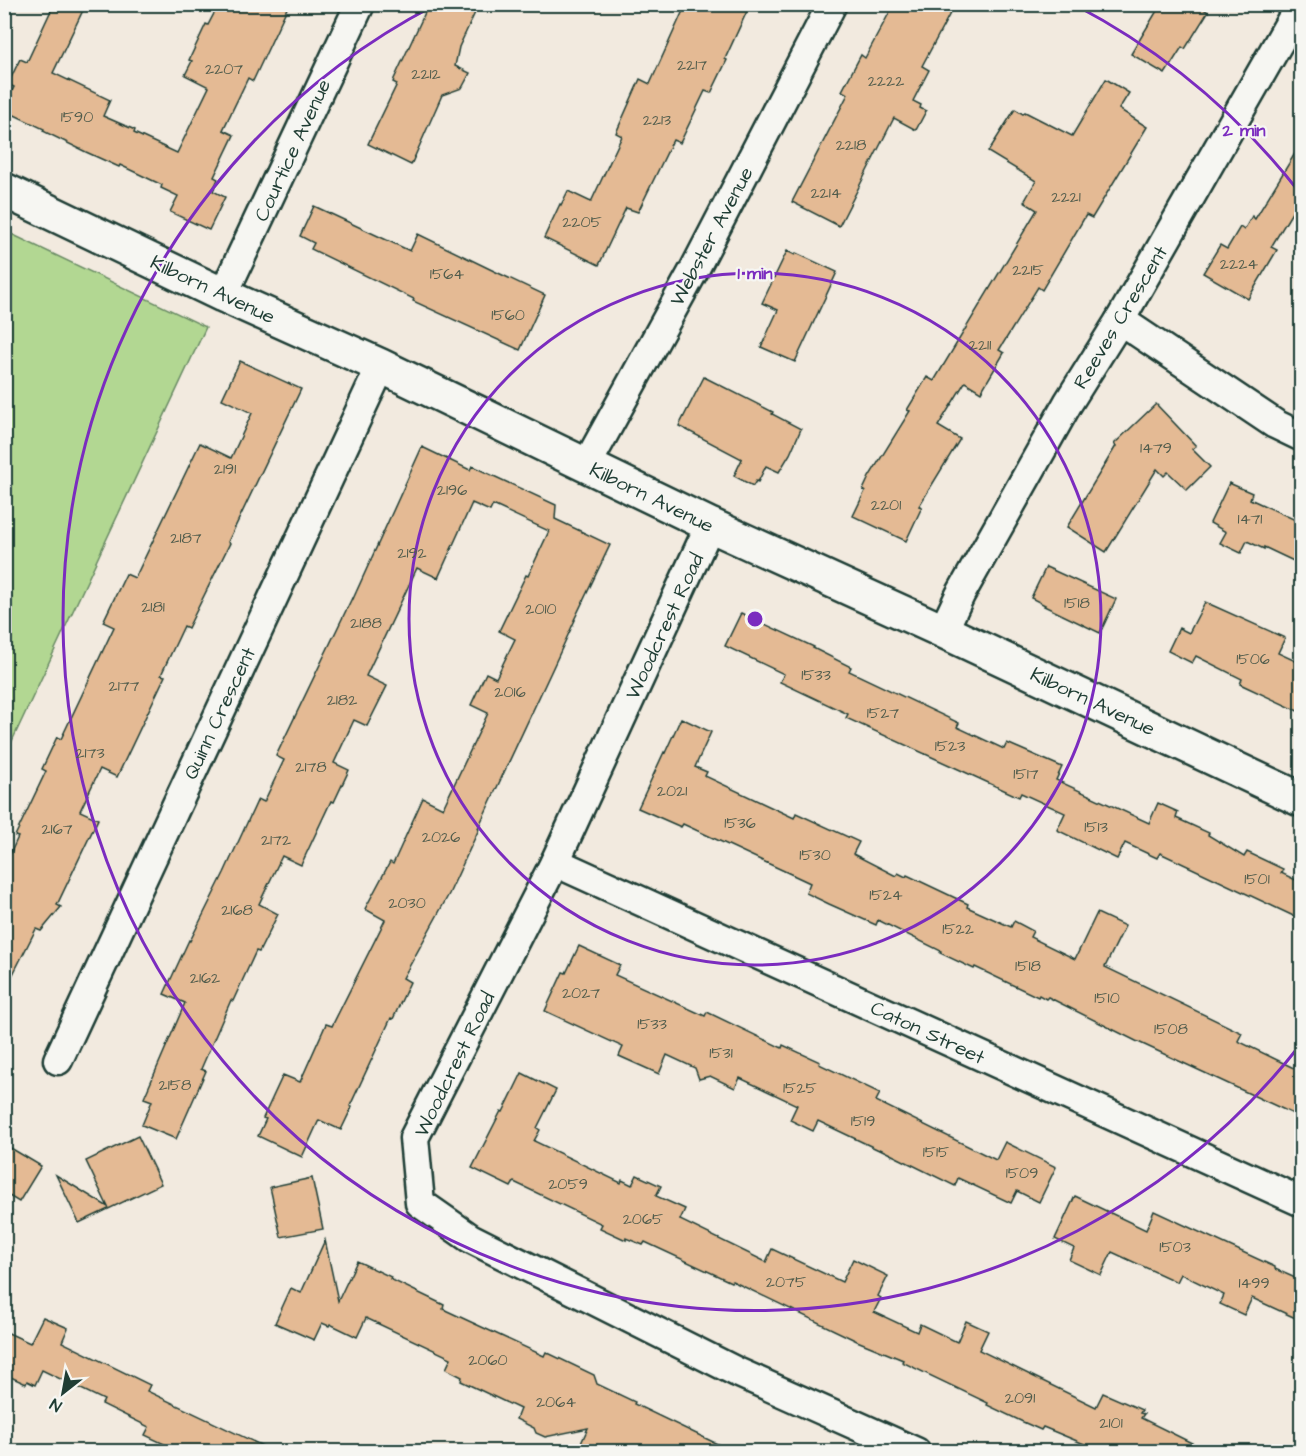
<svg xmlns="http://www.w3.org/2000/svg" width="1306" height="1456" font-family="'Architects Daughter',sans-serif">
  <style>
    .green { fill: #b2d792; stroke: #688a63; stroke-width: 1.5 }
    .building { fill: #e4ba94; stroke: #1f3d34; stroke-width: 1.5 }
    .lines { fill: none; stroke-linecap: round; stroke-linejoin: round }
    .minor-casing { stroke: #1f3d34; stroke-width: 33 }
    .tertiary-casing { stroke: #1f3d34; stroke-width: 38 }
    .minor { stroke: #f6f6f2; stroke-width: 28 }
    .tertiary { stroke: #f6f6f2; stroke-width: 33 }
    .ring { fill: none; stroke: #7b2cbf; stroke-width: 3 }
    .labels { text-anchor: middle; stroke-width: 4.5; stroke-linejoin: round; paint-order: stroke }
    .number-label { font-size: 16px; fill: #505c4c }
    .street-label { font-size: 20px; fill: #1f3d34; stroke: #f6f6f2 }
    .centre { fill: #7b2cbf; stroke: #f6f6f2; stroke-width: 3 }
    .ring-label { font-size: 18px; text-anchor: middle; font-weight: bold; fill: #7b2cbf; stroke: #f6f6f2; stroke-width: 4.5; stroke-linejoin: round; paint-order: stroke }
  </style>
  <rect width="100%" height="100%" fill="#f2eadf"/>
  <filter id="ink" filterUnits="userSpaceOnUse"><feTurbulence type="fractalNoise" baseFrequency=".0167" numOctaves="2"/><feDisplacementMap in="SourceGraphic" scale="12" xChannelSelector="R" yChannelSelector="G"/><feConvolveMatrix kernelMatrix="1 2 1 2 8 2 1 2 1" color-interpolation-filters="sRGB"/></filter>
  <g filter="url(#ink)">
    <path class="green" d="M 5,231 L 206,327 L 5,756 L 4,231 Z"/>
    <g class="building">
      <path d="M 54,4 L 86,4 L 53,73 L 110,100 L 103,116 L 135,130 L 134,133 L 177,153 L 209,87 L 185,75 L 192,61 L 189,60 L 206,24 L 208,25 L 219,4 L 289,4 L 253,81 L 248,78 L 223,130 L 234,135 L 214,177 L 218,179 L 213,191 L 225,197 L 209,230 L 170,212 L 178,196 L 161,188 L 162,185 L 120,165 L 119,167 L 86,152 L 43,131 L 44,129 L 4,110 L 4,106 L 14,87 L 8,84 L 20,59 L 27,62 Z"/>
      <path d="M 429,4 L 479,4 L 459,47 L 455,66 L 470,73 L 462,88 L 442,95 L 411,165 L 368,144 L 397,84 L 393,82 L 394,79 Z"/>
      <path d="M 686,4 L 732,4 L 747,11 L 725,59 L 727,60 L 711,93 L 705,91 L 680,143 L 673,140 L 638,212 L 626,208 L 599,265 L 544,238 L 560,204 L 561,205 L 568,191 L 591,202 L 622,136 L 616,133 L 640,79 L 650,84 Z"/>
      <path d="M 894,4 L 955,4 L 922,66 L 929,70 L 913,101 L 921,105 L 920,108 L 926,111 L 916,130 L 894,118 L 839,226 L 792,202 L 848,94 L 842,91 L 861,55 L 865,58 Z"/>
      <path d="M 1161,4 L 1196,4 L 1208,12 L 1185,49 L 1182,47 L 1165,74 L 1131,54 Z"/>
      <path d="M 1106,79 L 1129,93 L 1119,109 L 1147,127 L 1092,218 L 1086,215 L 1042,290 L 1038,287 L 999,350 L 1004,353 L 981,392 L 965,382 L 938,426 L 960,439 L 919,506 L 922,507 L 906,541 L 853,516 L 865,491 L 863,490 L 869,477 L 910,411 L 907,410 L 927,377 L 934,381 L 1037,210 L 1024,202 L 1036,181 L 988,152 L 1015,109 L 1023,114 L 1025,112 L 1072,136 Z"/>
      <path d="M 1302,142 L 1302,196 L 1271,247 L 1277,250 L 1248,299 L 1203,273 L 1220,245 L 1227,249 L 1240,227 L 1244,230 L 1252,216 L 1255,219 Z"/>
      <path d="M 314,206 L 410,251 L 418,234 L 494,271 L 545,295 L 520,350 L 413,301 L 414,299 L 311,249 L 314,243 L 300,236 Z"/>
      <path d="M 787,251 L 795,255 L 796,253 L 837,272 L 795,362 L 761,347 L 778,310 L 762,303 Z"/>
      <path d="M 240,361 L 301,389 L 228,542 L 230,543 L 188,628 L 184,626 L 161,675 L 165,676 L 117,777 L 100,769 L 80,811 L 98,819 L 57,905 L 61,907 L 41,931 L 36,929 L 4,992 L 4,867 L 18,837 L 15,836 L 46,771 L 42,769 L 57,737 L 61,739 L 114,627 L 103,622 L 126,574 L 135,578 L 200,443 L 231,458 L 252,413 L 222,399 Z"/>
      <path d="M 704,377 L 773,412 L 772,414 L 801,429 L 790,454 L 779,472 L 766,466 L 758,482 L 756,481 L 753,486 L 734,476 L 742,459 L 679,426 Z"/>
      <path d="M 1156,404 L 1196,446 L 1192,449 L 1210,467 L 1187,490 L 1168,472 L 1164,476 L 1157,469 L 1106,552 L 1067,527 L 1116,446 L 1114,444 Z"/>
      <path d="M 422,447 L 470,470 L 472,466 L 556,505 L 555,519 L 610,545 L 574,620 L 575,620 L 550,674 L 478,828 L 479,829 L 449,894 L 403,978 L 410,982 L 393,1019 L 391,1018 L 350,1106 L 352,1107 L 341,1130 L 319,1120 L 302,1157 L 258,1136 L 266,1119 L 263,1118 L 283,1075 L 300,1082 L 326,1024 L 332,1026 L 385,920 L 365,909 L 390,862 L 393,864 L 423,798 L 443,808 L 488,713 L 471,705 L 486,673 L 496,678 L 515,639 L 499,631 L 526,575 L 528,576 L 549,531 L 493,505 L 490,511 L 472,503 L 438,578 L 417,568 L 366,676 L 387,686 L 367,726 L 354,720 L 334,763 L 349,770 L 334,802 L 331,801 L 301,865 L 282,856 L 259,904 L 278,914 L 259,952 L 256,951 L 233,1001 L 231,1000 L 201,1069 L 206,1071 L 176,1139 L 142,1125 L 152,1101 L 144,1098 L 185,1003 L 164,994 L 189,940 L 190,941 L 224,873 L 258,799 L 264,802 L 284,760 L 276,756 L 352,598 L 353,599 Z"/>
      <path d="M 1229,483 L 1252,493 L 1250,499 L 1302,523 L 1302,565 L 1264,547 L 1264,549 L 1247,541 L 1241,553 L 1220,543 L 1226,532 L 1210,523 Z"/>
      <path d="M 1046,567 L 1116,599 L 1100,633 L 1044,606 L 1045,605 L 1031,598 Z"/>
      <path d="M 1205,602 L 1285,638 L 1278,653 L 1302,664 L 1302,713 L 1240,684 L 1242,679 L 1196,656 L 1192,663 L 1168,651 L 1179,628 L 1189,633 Z"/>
      <path d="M 741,613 L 814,647 L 813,648 L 851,667 L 849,671 L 959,723 L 957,727 L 1004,749 L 1007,743 L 1062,767 L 1056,780 L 1149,823 L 1158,803 L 1178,812 L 1176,818 L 1209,833 L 1208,835 L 1244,857 L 1247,852 L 1283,869 L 1281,873 L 1302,883 L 1302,920 L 1160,853 L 1157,858 L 1125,843 L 1117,859 L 1057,830 L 1065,813 L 1021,793 L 1019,797 L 956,768 L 846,718 L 848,714 L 780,682 L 784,674 L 725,646 Z"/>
      <path d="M 681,718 L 711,732 L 695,767 L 707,772 L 705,776 L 794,818 L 796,813 L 859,842 L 853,854 L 896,876 L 898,873 L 906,877 L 907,875 L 968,904 L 967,907 L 1011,927 L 1014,921 L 1033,931 L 1030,937 L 1075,959 L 1097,913 L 1125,926 L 1105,967 L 1242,1033 L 1238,1041 L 1302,1072 L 1302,1118 L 1136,1041 L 1048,997 L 1046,999 L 1039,995 L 1038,997 L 975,967 L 974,969 L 940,953 L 941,951 L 878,920 L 876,925 L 829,904 L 806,893 L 810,883 L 683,824 L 681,827 L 638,808 L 664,752 L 665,753 Z"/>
      <path d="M 579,946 L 620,965 L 615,975 L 705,1016 L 707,1012 L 782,1048 L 783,1045 L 820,1062 L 819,1064 L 880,1093 L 876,1101 L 996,1160 L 1005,1142 L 1056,1167 L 1039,1202 L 1017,1191 L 1011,1203 L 958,1178 L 955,1186 L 880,1149 L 879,1150 L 818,1121 L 813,1131 L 790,1120 L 797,1105 L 740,1078 L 735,1088 L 710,1076 L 699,1079 L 695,1068 L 667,1055 L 659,1074 L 619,1056 L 623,1047 L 545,1011 L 563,972 L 566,973 Z"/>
      <path d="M 522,1073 L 556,1090 L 537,1128 L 540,1130 L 534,1141 L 621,1183 L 622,1180 L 632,1185 L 637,1175 L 661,1186 L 656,1196 L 685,1209 L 680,1220 L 766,1262 L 772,1249 L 842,1282 L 853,1259 L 888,1276 L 878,1296 L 881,1298 L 874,1312 L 917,1332 L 920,1324 L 957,1342 L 966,1321 L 988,1331 L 979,1350 L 1096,1407 L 1103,1393 L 1142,1410 L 1140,1413 L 1144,1414 L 1141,1418 L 1210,1452 L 1086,1452 L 1089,1446 L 1043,1427 L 1041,1430 L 1023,1422 L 987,1405 L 988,1403 L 902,1362 L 903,1360 L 857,1341 L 732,1281 L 731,1282 L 645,1242 L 643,1245 L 626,1238 L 626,1240 L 600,1228 L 602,1224 L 514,1182 L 511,1187 L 472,1168 L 501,1111 L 503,1112 Z"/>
      <path d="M 138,1136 L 161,1184 L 79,1223 L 56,1175 L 108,1207 L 86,1161 Z"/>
      <path d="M 4,1144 L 41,1166 L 19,1202 L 4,1193 Z"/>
      <path d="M 312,1178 L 323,1229 L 281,1237 L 270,1187 Z"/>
      <path d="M 1075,1196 L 1146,1230 L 1154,1211 L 1275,1267 L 1275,1269 L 1302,1281 L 1302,1321 L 1252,1298 L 1244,1315 L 1220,1304 L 1224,1295 L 1181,1274 L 1177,1282 L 1112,1252 L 1101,1275 L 1069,1260 L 1074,1248 L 1055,1239 Z"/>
      <path d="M 325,1240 L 338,1301 L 357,1261 L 391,1277 L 390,1279 L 444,1305 L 443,1309 L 544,1356 L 546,1352 L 594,1375 L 597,1384 L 635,1402 L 634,1404 L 734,1452 L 577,1452 L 588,1428 L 545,1437 L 536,1433 L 534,1428 L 516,1419 L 520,1409 L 461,1381 L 462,1377 L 446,1369 L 451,1358 L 366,1318 L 357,1337 L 330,1324 L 329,1326 L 322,1323 L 314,1340 L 275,1323 L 291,1288 L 301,1293 Z"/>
      <path d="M 43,1317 L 68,1328 L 62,1342 L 150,1385 L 147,1391 L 275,1452 L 181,1452 L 145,1435 L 149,1427 L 102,1404 L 104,1400 L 42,1370 L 35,1385 L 27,1381 L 26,1384 L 4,1374 L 4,1331 L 30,1343 Z"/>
    </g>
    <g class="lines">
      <g class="minor-casing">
        <g id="minor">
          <path d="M 223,295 L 360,4"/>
          <path d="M 1120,320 L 1275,424 L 1302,437"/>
          <path d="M 586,466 L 694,270 L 832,4"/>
          <path d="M 710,525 L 555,862 L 414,1138 L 420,1203 L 470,1238 L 737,1372 L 916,1452"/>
          <path d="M 943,631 L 960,595 L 1068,403 L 1120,320 L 1291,21 L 1301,4"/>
          <path d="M 555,862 L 1302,1202"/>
          <path d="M 58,1060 L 381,366"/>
        </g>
      </g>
      <g class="tertiary-casing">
        <path id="tertiary" d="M 4,190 L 223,295 L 381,366 L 710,525 L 943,631 L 1302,800"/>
      </g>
      <use href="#minor" class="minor"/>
      <use href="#tertiary" class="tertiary"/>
    </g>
  </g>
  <g class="ring">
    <circle cx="755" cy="619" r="346"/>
    <path d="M1300 1045A692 692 0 1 1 435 5M1075 5A692 692 0 0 1 1300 193"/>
  </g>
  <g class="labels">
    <g class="number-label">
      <text x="692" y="70">2217</text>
      <text x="224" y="74">2207</text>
      <text x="426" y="79">2212</text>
      <text x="886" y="86">2222</text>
      <text x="77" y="122">1590</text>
      <text x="657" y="125">2213</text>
      <text x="851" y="150">2218</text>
      <text x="826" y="198">2214</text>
      <text x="1066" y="202">2221</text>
      <text x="582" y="227">2205</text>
      <text x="1239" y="269">2224</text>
      <text x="1028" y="275">2215</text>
      <text x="447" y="279">1564</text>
      <text x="508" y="320">1560</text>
      <text x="980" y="350">2211</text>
      <text x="1156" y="453">1479</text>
      <text x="225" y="474">2191</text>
      <text x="452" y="495">2196</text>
      <text x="886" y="510">2201</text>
      <text x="1250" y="524">1471</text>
      <text x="186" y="543">2187</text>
      <text x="412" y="558">2192</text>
      <text x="1077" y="608">1518</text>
      <text x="153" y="612">2181</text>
      <text x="541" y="614">2010</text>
      <text x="366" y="628">2188</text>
      <text x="1253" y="664">1506</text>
      <text x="816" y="680">1533</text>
      <text x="124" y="691">2177</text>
      <text x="510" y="697">2016</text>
      <text x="342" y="705">2182</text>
      <text x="883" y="718">1527</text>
      <text x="950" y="751">1523</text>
      <text x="90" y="758">2173</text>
      <text x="311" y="772">2178</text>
      <text x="1026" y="779">1517</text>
      <text x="672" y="796">2021</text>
      <text x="740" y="828">1536</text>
      <text x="1096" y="832">1513</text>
      <text x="57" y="834">2167</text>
      <text x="441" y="842">2026</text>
      <text x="276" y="845">2172</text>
      <text x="815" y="860">1530</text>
      <text x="1257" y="884">1501</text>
      <text x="886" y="900">1524</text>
      <text x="407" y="908">2030</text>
      <text x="237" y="915">2168</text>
      <text x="958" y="934">1522</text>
      <text x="1028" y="971">1518</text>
      <text x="205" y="983">2162</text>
      <text x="581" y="998">2027</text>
      <text x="1107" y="1003">1510</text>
      <text x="652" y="1029">1533</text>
      <text x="1171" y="1034">1508</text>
      <text x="721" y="1058">1531</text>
      <text x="175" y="1090">2158</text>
      <text x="800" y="1093">1525</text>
      <text x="863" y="1126">1519</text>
      <text x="936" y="1157">1515</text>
      <text x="1022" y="1178">1509</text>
      <text x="568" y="1189">2059</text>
      <text x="643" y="1224">2065</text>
      <text x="1175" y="1252">1503</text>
      <text x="786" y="1287">2075</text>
      <text x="1254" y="1288">1499</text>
      <text x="488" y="1365">2060</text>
      <text x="1020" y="1403">2091</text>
      <text x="556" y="1407">2064</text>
      <text x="1111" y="1428">2101</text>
    </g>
    <g class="street-label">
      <text transform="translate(292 150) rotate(-65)" y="7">Courtice Avenue</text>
      <text transform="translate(711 236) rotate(-62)" y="7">Webster Avenue</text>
      <text transform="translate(213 289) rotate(25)" y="7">Kilborn Avenue</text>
      <text transform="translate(1120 317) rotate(-59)" y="7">Reeves Crescent</text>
      <text transform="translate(652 497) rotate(26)" y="7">Kilborn Avenue</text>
      <text transform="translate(664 626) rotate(-65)" y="7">Woodcrest Road</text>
      <text transform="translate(1093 701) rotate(25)" y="7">Kilborn Avenue</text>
      <text transform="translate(219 713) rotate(-65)" y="7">Quinn Crescent</text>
      <text transform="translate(928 1032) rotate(25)" y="7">Caton Street</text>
      <text transform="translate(454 1064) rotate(-64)" y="7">Woodcrest Road</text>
    </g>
  </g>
  <circle cx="755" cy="619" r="9" class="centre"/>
  <g class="ring-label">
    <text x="1244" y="136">2 min</text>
    <text x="755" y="279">1 min</text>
  </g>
  <rect width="1306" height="1456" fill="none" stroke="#f6f6f2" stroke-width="24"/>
  <rect x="12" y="12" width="1282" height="1432" fill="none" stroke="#1f3d34" stroke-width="2" filter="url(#ink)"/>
  <g transform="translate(63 1393) rotate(211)" stroke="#f6f6f2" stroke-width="4.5" paint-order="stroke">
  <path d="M0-4.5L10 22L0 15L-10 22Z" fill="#1f3d34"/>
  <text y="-9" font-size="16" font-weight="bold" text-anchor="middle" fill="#1f3d34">N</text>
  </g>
</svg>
